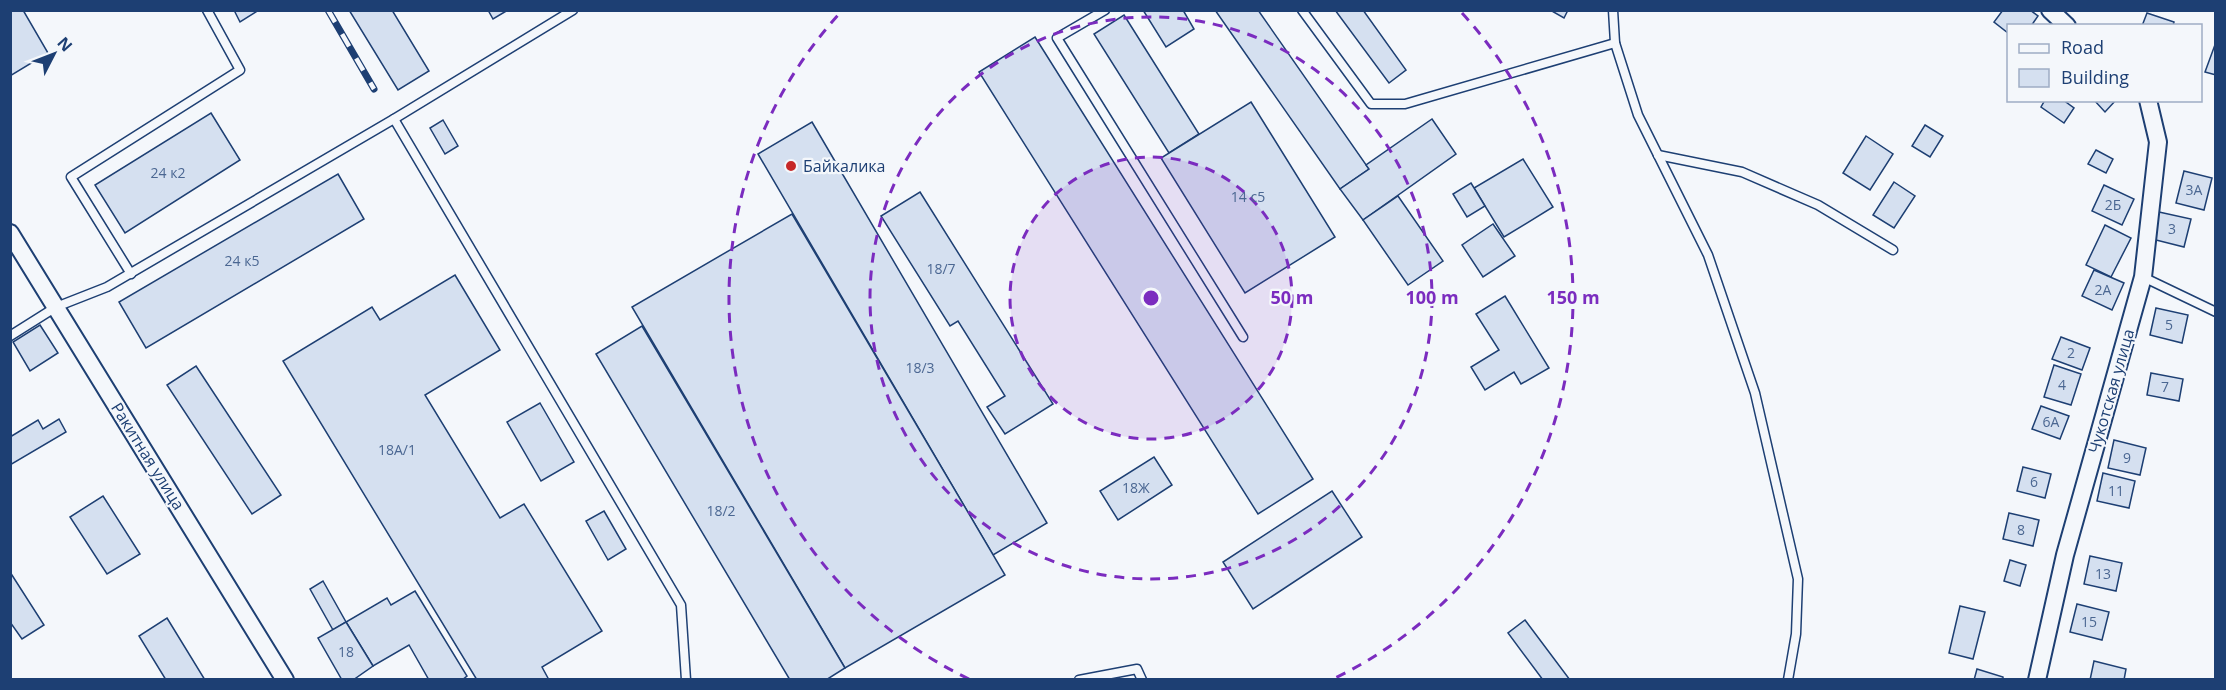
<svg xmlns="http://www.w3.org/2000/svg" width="2226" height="690" font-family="'Open Sans',sans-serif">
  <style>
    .building { fill: #d5e0f0; stroke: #1d3f73; stroke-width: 1.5 }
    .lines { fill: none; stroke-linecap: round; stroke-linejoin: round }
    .service-casing { stroke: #1d3f73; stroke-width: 11 }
    .minor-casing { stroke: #1d3f73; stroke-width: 20 }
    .service { stroke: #f4f7fb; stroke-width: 8 }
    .minor { stroke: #f4f7fb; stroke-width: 16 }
    .rail-casing { stroke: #1d3f73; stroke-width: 7 }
    .rail { stroke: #f4f7fb; stroke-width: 4.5; stroke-dasharray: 14; stroke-linecap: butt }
    .ring { fill: none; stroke: #7b2cbf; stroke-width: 3; stroke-dasharray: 10 8 }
    .poi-dot { fill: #c62828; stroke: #f4f7fb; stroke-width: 2 }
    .labels { text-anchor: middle; stroke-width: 4.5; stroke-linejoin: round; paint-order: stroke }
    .number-label { font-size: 14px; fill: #4b6792 }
    .poi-label { font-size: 16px; fill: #1d3f73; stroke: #f4f7fb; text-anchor: start }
    .street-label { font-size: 16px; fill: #1d3f73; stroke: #f4f7fb }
    .centre { fill: #7b2cbf; stroke: #f4f7fb; stroke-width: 3 }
    .ring-label { font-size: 18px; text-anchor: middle; font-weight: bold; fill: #7b2cbf; stroke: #f4f7fb; stroke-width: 4.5; stroke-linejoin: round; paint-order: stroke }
  </style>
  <rect width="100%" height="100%" fill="#f4f7fb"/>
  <g class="building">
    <path d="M 10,10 L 23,10 L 48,53 L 10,76 Z"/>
    <path d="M 234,10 L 259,10 L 240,22 Z"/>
    <path d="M 349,10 L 392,10 L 429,71 L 398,90 Z"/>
    <path d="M 488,10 L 508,10 L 493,19 Z"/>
    <path d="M 1143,10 L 1183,10 L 1194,29 L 1166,47 Z"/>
    <path d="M 1215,10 L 1258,10 L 1369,169 L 1340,189 Z"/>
    <path d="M 1335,10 L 1363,10 L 1406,70 L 1389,83 Z"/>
    <path d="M 1550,10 L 1568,10 L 1564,18 Z"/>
    <path d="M 2003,10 L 2030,10 L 2038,16 L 2031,26 L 2008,26 L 2008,33 L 1994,22 Z"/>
    <path d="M 2147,13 L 2174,22 L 2173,26 L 2142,26 Z"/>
    <path d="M 1124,15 L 1199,134 L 1169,153 L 1094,34 Z"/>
    <path d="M 1035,37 L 1313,479 L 1258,514 L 979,72 Z"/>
    <path d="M 2216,42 L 2216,75 L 2205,72 Z"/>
    <path d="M 2045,100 L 2063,100 L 2074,108 L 2064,123 L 2041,107 Z"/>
    <path d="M 2094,100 L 2116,100 L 2105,112 Z"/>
    <path d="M 1251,102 L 1335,237 L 1245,293 L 1161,158 Z"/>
    <path d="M 211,113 L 240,160 L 125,233 L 95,185 Z"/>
    <path d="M 1432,119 L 1456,154 L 1363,220 L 1340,189 L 1369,169 L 1366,165 Z"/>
    <path d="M 443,120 L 458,146 L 445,154 L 430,128 Z"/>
    <path d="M 812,122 L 1047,523 L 993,555 L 758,154 Z"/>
    <path d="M 1925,125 L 1943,136 L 1930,157 L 1912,146 Z"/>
    <path d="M 1866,136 L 1893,154 L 1870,190 L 1843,173 Z"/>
    <path d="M 2096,150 L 2113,159 L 2106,173 L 2088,164 Z"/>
    <path d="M 1523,159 L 1553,207 L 1504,237 L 1474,188 Z"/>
    <path d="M 2184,171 L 2212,178 L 2204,210 L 2176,203 Z"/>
    <path d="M 338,174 L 364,219 L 146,348 L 119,302 Z"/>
    <path d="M 1894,182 L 1915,196 L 1894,228 L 1873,215 Z"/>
    <path d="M 1471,183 L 1485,206 L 1467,217 L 1453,194 Z"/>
    <path d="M 2104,185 L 2134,199 L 2122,225 L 2092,211 Z"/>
    <path d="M 920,192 L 1053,404 L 1005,434 L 987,407 L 1005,396 L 958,321 L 950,326 L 881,216 Z"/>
    <path d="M 1398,196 L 1443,261 L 1408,285 L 1363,220 Z"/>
    <path d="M 2159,212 L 2191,219 L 2184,247 L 2152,239 Z"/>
    <path d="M 792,214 L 1005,575 L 845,668 L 632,307 Z"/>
    <path d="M 1493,224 L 1515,256 L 1483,277 L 1462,245 Z"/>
    <path d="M 2105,225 L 2131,238 L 2111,277 L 2086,265 Z"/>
    <path d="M 2094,270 L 2124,283 L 2112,310 L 2082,296 Z"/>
    <path d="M 455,275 L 500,350 L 425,395 L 500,518 L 524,504 L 602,631 L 542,667 L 549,680 L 477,680 L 283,361 L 372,307 L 380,320 Z"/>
    <path d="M 1505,296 L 1549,368 L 1521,384 L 1514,372 L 1485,390 L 1471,367 L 1499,350 L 1476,314 Z"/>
    <path d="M 2156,308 L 2188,315 L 2182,343 L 2150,335 Z"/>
    <path d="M 40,325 L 58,353 L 30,371 L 13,342 Z"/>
    <path d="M 642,326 L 845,668 L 826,680 L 790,680 L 596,354 Z"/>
    <path d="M 2061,337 L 2090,348 L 2082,370 L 2052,359 Z"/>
    <path d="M 2054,365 L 2081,374 L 2071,405 L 2044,397 Z"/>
    <path d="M 196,366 L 281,495 L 252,514 L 167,385 Z"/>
    <path d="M 2151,373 L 2183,379 L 2179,401 L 2147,395 Z"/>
    <path d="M 540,403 L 574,462 L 541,481 L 507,422 Z"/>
    <path d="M 2041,406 L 2069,416 L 2060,439 L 2032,429 Z"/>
    <path d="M 59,419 L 66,432 L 10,465 L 10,437 L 38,420 L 43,429 Z"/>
    <path d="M 2114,440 L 2146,448 L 2140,475 L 2108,468 Z"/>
    <path d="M 1154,457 L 1172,485 L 1118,520 L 1100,491 Z"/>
    <path d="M 2023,467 L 2051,474 L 2045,498 L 2017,491 Z"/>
    <path d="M 2103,473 L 2135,481 L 2129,508 L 2097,501 Z"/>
    <path d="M 1332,491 L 1362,537 L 1253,609 L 1223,562 Z"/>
    <path d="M 103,496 L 140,554 L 107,574 L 70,517 Z"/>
    <path d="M 604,511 L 626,549 L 608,560 L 586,521 Z"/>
    <path d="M 2009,513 L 2039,520 L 2033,546 L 2003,539 Z"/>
    <path d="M 2090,556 L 2122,563 L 2116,591 L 2084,584 Z"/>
    <path d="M 2010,560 L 2026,565 L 2020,586 L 2004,581 Z"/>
    <path d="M 10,572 L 44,625 L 22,639 L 10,622 Z"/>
    <path d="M 323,581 L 346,622 L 333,630 L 310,589 Z"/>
    <path d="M 415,591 L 467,676 L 462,680 L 429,680 L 409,645 L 373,666 L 346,622 L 387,598 L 391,605 Z"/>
    <path d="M 2077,604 L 2109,612 L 2102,640 L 2070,632 Z"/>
    <path d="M 1960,606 L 1985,612 L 1973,659 L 1949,653 Z"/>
    <path d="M 167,618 L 205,680 L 166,680 L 139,636 Z"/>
    <path d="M 1525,620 L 1570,680 L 1543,680 L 1508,633 Z"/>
    <path d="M 346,622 L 373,666 L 353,680 L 342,680 L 318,638 Z"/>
    <path d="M 2094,661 L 2126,669 L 2124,680 L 2090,680 Z"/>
    <path d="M 1977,669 L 2003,677 L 2003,680 L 1974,680 Z"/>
  </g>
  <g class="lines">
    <g class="service-casing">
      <g id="service">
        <path d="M 1105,10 L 1057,38 L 1243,337"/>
        <path d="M 1302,10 L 1371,104 L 1405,104 L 1615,43"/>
        <path d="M 1613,10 L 1615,43 L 1638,115 L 1708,255 L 1755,393 L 1798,579 L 1796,634 L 1788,680"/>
        <path d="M 394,119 L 681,605 L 686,680"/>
        <path d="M 1658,155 L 1742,172 L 1818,205 L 1893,250"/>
        <path d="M 131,274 L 71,177 L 240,70 L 207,10"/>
        <path d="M 2143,277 L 2216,312"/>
        <path d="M 10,336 L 56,307 L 107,287 L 394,119 L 573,10"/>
        <path d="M 1079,680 L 1137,669 L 1142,680"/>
      </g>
    </g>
    <g class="minor-casing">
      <g id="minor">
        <path d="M 2050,10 L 2067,26"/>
        <path d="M 10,233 L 285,680"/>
        <path d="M 2037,680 L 2065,555 L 2143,277 L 2158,142 L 2148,100"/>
      </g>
    </g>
    <use href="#service" class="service"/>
    <use href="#minor" class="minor"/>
    <g class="rail-casing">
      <path id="rail" d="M 328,10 L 374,89"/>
    </g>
    <use href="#rail" class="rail"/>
  </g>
  <circle cx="1151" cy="298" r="141" fill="#7b2cbf" fill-opacity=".12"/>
  <g class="ring">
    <circle cx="1151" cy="298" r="141"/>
    <circle cx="1151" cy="298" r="281"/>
    <path d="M969 679A422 422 0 0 1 840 13M1462 13A422 422 0 0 1 1333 679"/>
  </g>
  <circle class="poi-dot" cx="791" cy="166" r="6"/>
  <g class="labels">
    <g class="number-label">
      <text x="168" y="178">24 к2</text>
      <text x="2194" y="195">3А</text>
      <text x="1248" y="202">14 с5</text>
      <text x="2113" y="210">2Б</text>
      <text x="2172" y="234">3</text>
      <text x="242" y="266">24 к5</text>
      <text x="941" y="274">18/7</text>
      <text x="2103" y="295">2А</text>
      <text x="2169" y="330">5</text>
      <text x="2071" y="358">2</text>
      <text x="920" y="373">18/3</text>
      <text x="2062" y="390">4</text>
      <text x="2165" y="392">7</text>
      <text x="2051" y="427">6А</text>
      <text x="397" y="455">18А/1</text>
      <text x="2127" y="463">9</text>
      <text x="2034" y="487">6</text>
      <text x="1136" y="493">18Ж</text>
      <text x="2116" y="496">11</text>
      <text x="721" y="516">18/2</text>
      <text x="2021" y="535">8</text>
      <text x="2103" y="579">13</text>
      <text x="2089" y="627">15</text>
      <text x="346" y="657">18</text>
    </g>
    <g class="poi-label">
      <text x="803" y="172">Байкалика</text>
    </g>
    <g class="street-label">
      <text transform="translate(2111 391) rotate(-74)" y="6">Чукотская улица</text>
      <text transform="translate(148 456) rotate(58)" y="6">Ракитная улица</text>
    </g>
  </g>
  <circle cx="1151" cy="298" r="9" class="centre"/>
  <g class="ring-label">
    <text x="1292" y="304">50 m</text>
    <text x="1432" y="304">100 m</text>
    <text x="1573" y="304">150 m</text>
  </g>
  <rect width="2226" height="690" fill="none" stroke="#1d3f73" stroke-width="24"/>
  <rect x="2007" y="24" width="195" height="78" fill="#f4f7fb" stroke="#9eadc5" stroke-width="1.5"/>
  <rect x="2019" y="44" width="30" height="9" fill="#f4f7fb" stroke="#9eadc5" stroke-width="1.5"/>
  <text x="2061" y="54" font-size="18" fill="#1d3f73">Road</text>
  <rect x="2019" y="69" width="30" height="18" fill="#d5e0f0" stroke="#9eadc5" stroke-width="1.5"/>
  <text x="2061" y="84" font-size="18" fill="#1d3f73">Building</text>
  <g transform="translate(54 54) rotate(48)" stroke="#f4f7fb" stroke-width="4.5" paint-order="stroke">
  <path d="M0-4.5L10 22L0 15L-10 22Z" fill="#1d3f73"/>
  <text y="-9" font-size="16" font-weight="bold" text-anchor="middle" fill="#1d3f73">N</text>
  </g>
</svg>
